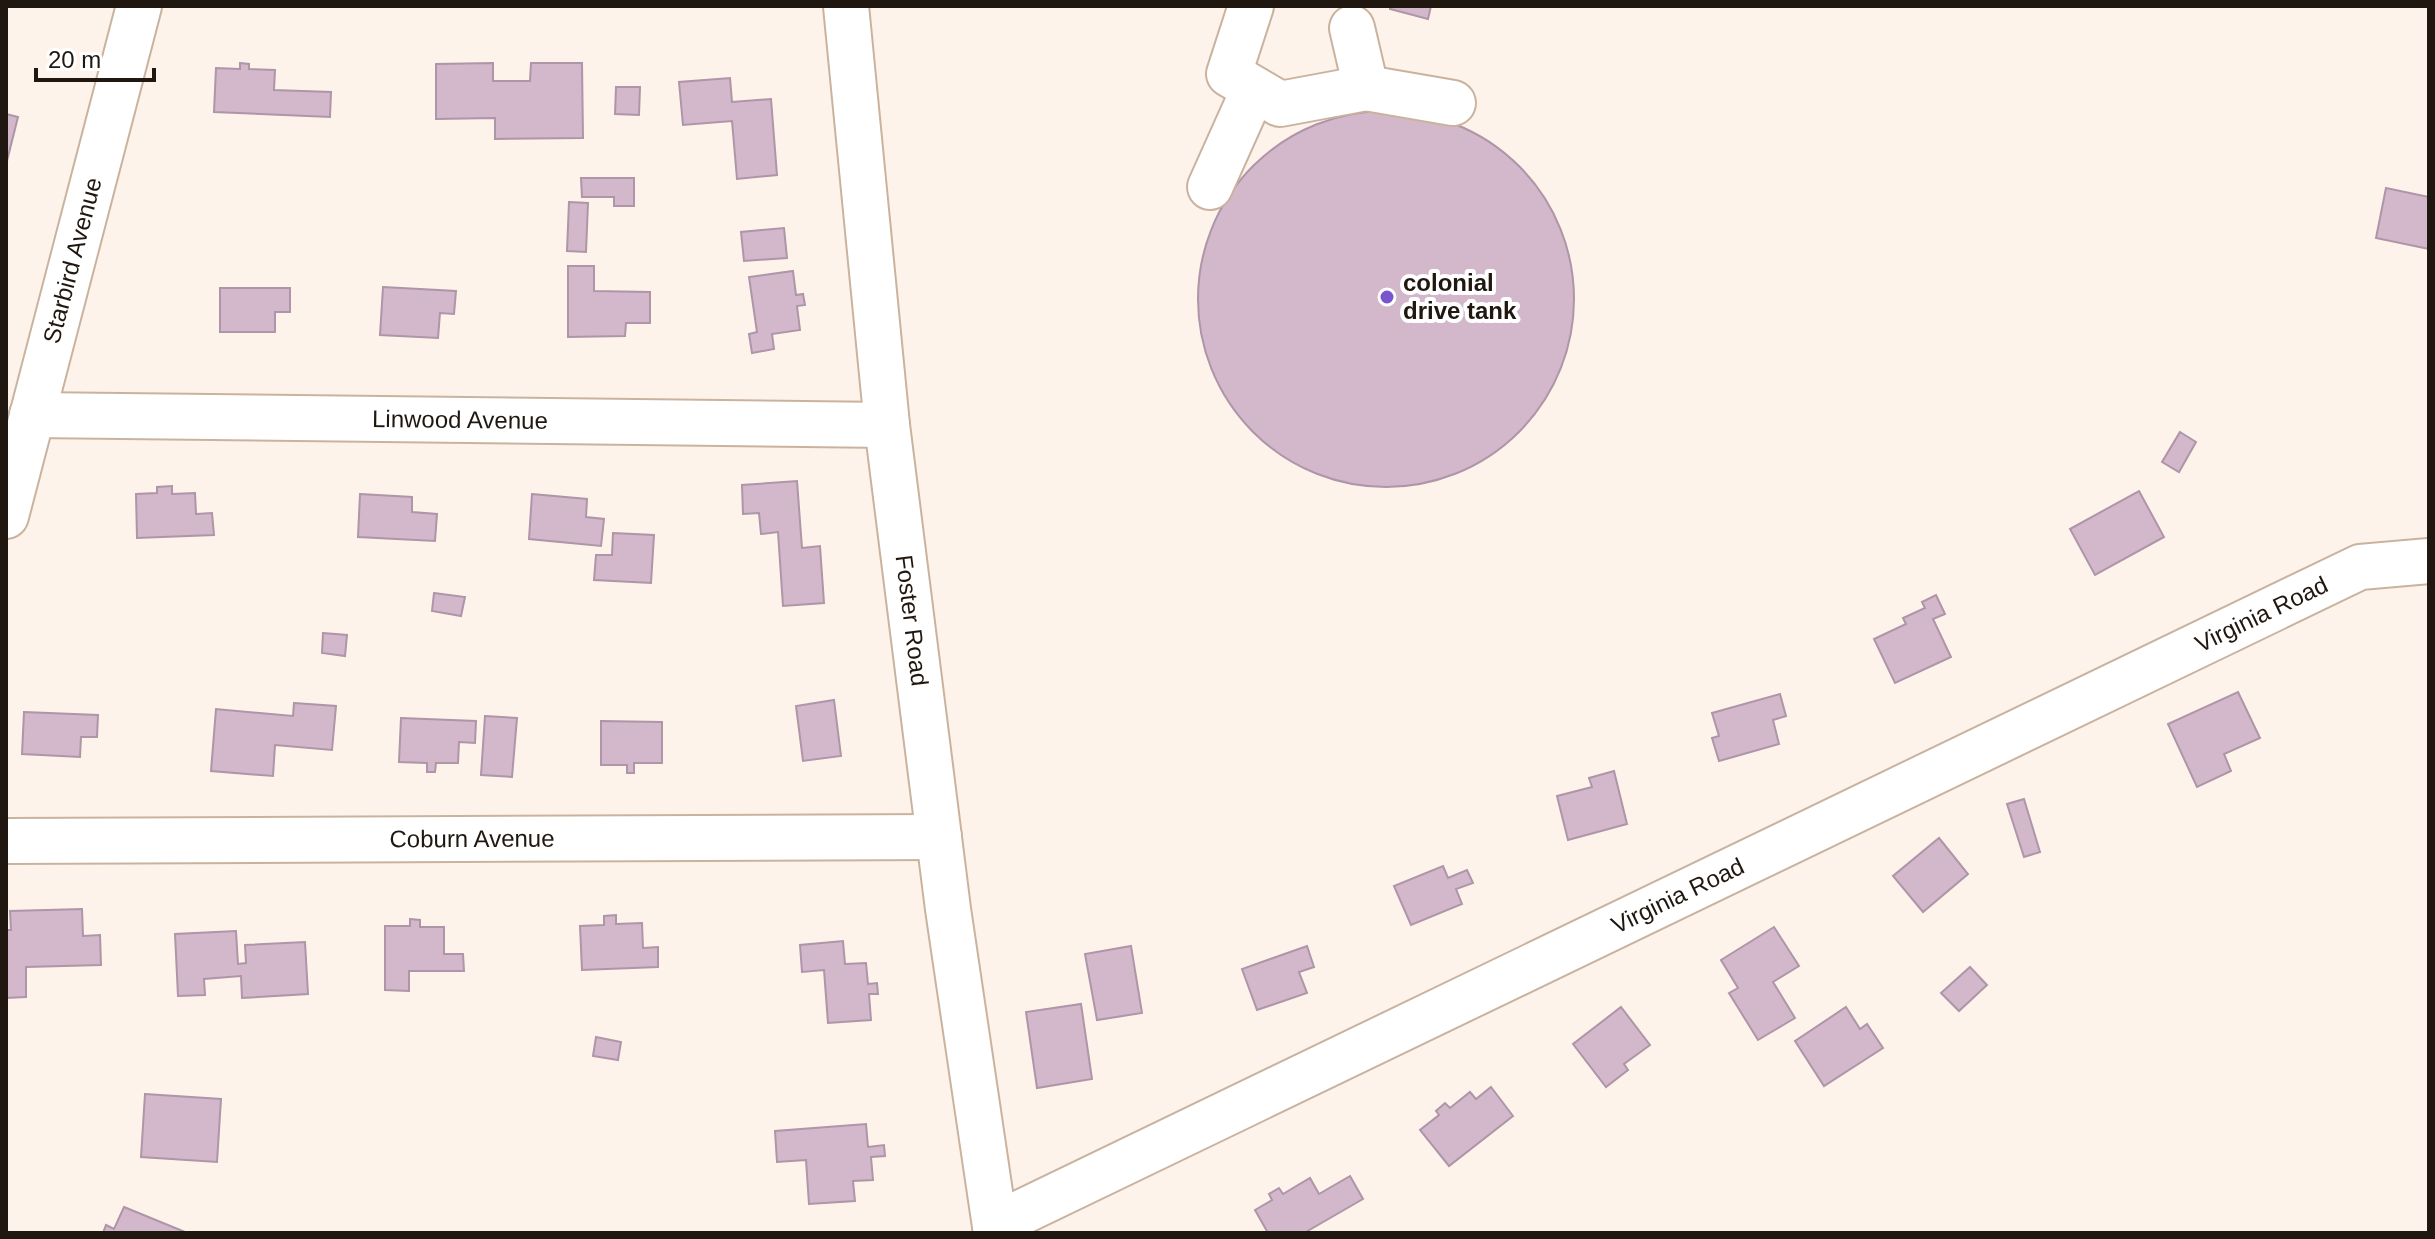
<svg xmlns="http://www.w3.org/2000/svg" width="2435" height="1239" font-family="Arial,sans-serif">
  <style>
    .building { fill: #d2b8ca; stroke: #ae95a7; stroke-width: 2 }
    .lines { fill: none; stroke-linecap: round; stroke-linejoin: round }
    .minor-casing { stroke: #cab39e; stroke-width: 48 }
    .minor { stroke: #fff; stroke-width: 44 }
    .poi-dot { fill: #7955ce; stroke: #fff; stroke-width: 3 }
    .labels { text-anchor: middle; stroke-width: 8; stroke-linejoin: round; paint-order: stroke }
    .street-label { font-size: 24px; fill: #201810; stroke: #fff }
    .poi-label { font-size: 24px; font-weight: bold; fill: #201810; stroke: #fff; text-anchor: start }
  </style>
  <rect width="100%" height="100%" fill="#fdf3eb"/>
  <g class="building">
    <path d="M 1390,6 L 1431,6 L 1428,19 L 1390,9 Z"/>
    <path d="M 240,63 L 249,64 L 249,69 L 275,70 L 274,90 L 331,92 L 330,117 L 214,112 L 216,68 L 240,69 Z"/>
    <path d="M 493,63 L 493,81 L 530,81 L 531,63 L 582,63 L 583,138 L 495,139 L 495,118 L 436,119 L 436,64 Z"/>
    <path d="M 730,78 L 732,102 L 771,99 L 777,175 L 737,179 L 732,121 L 683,125 L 679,82 Z"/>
    <path d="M 616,87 L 640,87 L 639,115 L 615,114 Z"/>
    <circle cx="1386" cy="299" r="188"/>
    <path d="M 6,114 L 18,117 L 6,165 Z"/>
    <path d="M 581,178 L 634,178 L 634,206 L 614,206 L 614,197 L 582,197 Z"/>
    <path d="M 2386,188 L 2429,197 L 2429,249 L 2376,238 Z"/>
    <path d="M 569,202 L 588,203 L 586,252 L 567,251 Z"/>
    <path d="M 784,228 L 787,258 L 744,261 L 741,232 Z"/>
    <path d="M 568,266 L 594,266 L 594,291 L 650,292 L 650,323 L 626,323 L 625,336 L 568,337 Z"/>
    <path d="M 793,271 L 796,295 L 803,294 L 805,305 L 797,306 L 800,330 L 772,334 L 774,349 L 752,353 L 749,334 L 757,332 L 749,277 Z"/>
    <path d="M 383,287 L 456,291 L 454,314 L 440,313 L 438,338 L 380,335 Z"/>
    <path d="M 220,288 L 290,288 L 290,312 L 275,312 L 275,332 L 220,332 Z"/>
    <path d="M 2180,432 L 2196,442 L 2179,472 L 2162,462 Z"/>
    <path d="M 797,481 L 802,548 L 820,546 L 824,603 L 783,606 L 778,532 L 761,534 L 759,513 L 743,514 L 742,485 Z"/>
    <path d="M 172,486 L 172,494 L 195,493 L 196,514 L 212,513 L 214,535 L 137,538 L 136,494 L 157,493 L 157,487 Z"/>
    <path d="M 2139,491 L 2164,537 L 2095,575 L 2070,529 Z"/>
    <path d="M 360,494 L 412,497 L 412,512 L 437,514 L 435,541 L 358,537 Z"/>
    <path d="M 532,494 L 587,499 L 586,517 L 604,519 L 601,546 L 529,539 Z"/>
    <path d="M 613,533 L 654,535 L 651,583 L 594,580 L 596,555 L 612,555 Z"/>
    <path d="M 434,593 L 465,597 L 461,616 L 432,611 Z"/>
    <path d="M 1936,595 L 1945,614 L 1933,619 L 1951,657 L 1895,683 L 1874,639 L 1906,624 L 1903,618 L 1925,608 L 1922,602 Z"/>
    <path d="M 323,633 L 347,635 L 345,656 L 322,653 Z"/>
    <path d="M 2238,692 L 2260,738 L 2224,754 L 2231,771 L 2197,787 L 2168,724 Z"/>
    <path d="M 1780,694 L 1786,716 L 1773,720 L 1779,744 L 1719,761 L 1712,738 L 1719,736 L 1712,713 Z"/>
    <path d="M 834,700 L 841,756 L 803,761 L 796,706 Z"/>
    <path d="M 294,703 L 336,706 L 332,750 L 275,745 L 273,776 L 211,771 L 216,709 L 293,716 Z"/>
    <path d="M 24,712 L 98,715 L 97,737 L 81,737 L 80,757 L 22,754 Z"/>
    <path d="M 485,716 L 517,718 L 512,777 L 481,775 Z"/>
    <path d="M 401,718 L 476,721 L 475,743 L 459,742 L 458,763 L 436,763 L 435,772 L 427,772 L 427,763 L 399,762 Z"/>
    <path d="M 601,721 L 662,722 L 662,763 L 634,763 L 634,773 L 627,773 L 627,765 L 601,765 Z"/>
    <path d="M 1614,771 L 1627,824 L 1568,840 L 1557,796 L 1592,787 L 1589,778 Z"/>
    <path d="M 2024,799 L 2040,852 L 2024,857 L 2007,804 Z"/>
    <path d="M 1939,838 L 1968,874 L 1923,912 L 1893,876 Z"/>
    <path d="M 1443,866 L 1448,878 L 1467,870 L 1473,883 L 1456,889 L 1462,904 L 1411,925 L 1394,886 Z"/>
    <path d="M 82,909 L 83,936 L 100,935 L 101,965 L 26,967 L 26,997 L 6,998 L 6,930 L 11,930 L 10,911 Z"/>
    <path d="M 616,915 L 616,924 L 642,923 L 643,948 L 658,947 L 658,967 L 582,970 L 580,926 L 604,925 L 604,916 Z"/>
    <path d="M 410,919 L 420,920 L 420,927 L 444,927 L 444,954 L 463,954 L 464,971 L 409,971 L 409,991 L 385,990 L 385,926 L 410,926 Z"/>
    <path d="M 1774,927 L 1799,966 L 1773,982 L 1795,1018 L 1758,1040 L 1729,993 L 1738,988 L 1721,960 Z"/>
    <path d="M 236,931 L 238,964 L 246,963 L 245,945 L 305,942 L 308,994 L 242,998 L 241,976 L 204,979 L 205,995 L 178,996 L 175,934 Z"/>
    <path d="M 843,941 L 845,964 L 866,963 L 868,984 L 877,983 L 878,994 L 869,994 L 871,1020 L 828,1023 L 824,970 L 802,972 L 800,945 Z"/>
    <path d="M 1131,946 L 1142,1013 L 1097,1020 L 1085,954 Z"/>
    <path d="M 1307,946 L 1314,967 L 1299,972 L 1307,993 L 1257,1010 L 1242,969 Z"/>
    <path d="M 1970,967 L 1987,985 L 1959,1011 L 1941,993 Z"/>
    <path d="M 1081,1004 L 1092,1079 L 1037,1088 L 1026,1012 Z"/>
    <path d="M 1621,1007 L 1650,1045 L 1624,1064 L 1628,1070 L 1606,1087 L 1573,1044 Z"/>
    <path d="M 1846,1007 L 1860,1029 L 1867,1024 L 1883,1048 L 1824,1086 L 1795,1041 Z"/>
    <path d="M 596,1037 L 621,1042 L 618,1060 L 593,1056 Z"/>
    <path d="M 1491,1087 L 1513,1116 L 1449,1166 L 1420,1130 L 1439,1115 L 1436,1111 L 1445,1103 L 1450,1108 L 1470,1092 L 1476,1099 Z"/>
    <path d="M 145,1094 L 221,1099 L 217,1162 L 141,1157 Z"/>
    <path d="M 866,1124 L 868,1147 L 884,1145 L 885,1156 L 871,1157 L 873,1180 L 853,1181 L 855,1201 L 809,1204 L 806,1160 L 777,1162 L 775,1131 Z"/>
    <path d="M 1350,1176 L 1363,1199 L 1304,1233 L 1268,1233 L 1255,1210 L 1272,1200 L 1269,1194 L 1279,1188 L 1283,1194 L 1310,1178 L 1319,1194 Z"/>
    <path d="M 124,1207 L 185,1232 L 103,1233 L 106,1225 L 114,1229 Z"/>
  </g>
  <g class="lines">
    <g class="minor-casing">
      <g id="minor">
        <path id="s1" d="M 846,6 L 887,425 L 948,909 L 996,1233"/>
        <path d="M 1251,6 L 1229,74 L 1280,104 L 1366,88 L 1352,28"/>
        <path d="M 1366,88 L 1453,103"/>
        <path d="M 1210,187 L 1254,89"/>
        <path id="s2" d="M 32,415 L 887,425"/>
        <path id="s3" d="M 6,516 L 139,6"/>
        <path id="s4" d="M 6,841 L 939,837"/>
        <path id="s5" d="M 995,1225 L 2360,567 L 2429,561"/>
      </g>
    </g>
    <use href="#minor" class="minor"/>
  </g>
  <circle class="poi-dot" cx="1387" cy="297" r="8"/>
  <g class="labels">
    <g class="street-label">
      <text dy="8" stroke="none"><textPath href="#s3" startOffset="264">Starbird Avenue</textPath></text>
      <text dy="8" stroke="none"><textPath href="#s2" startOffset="428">Linwood Avenue</textPath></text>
      <text dy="8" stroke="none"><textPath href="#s5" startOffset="1406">Virginia Road</textPath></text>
      <text dy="8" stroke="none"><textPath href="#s1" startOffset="618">Foster Road</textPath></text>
      <text dy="8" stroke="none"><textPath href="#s4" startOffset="466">Coburn Avenue</textPath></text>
      <text dy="8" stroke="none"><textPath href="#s5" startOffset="758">Virginia Road</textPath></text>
    </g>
    <g class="poi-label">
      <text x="1403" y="291">colonial<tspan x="1403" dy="28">drive tank</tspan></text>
    </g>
  </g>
  <rect width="2435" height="1239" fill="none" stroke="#201810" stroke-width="16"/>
  <path d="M36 68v12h118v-12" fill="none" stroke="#201810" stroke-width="4"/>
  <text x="48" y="68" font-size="24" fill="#201810" stroke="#ffffff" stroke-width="6" paint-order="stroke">20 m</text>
</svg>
